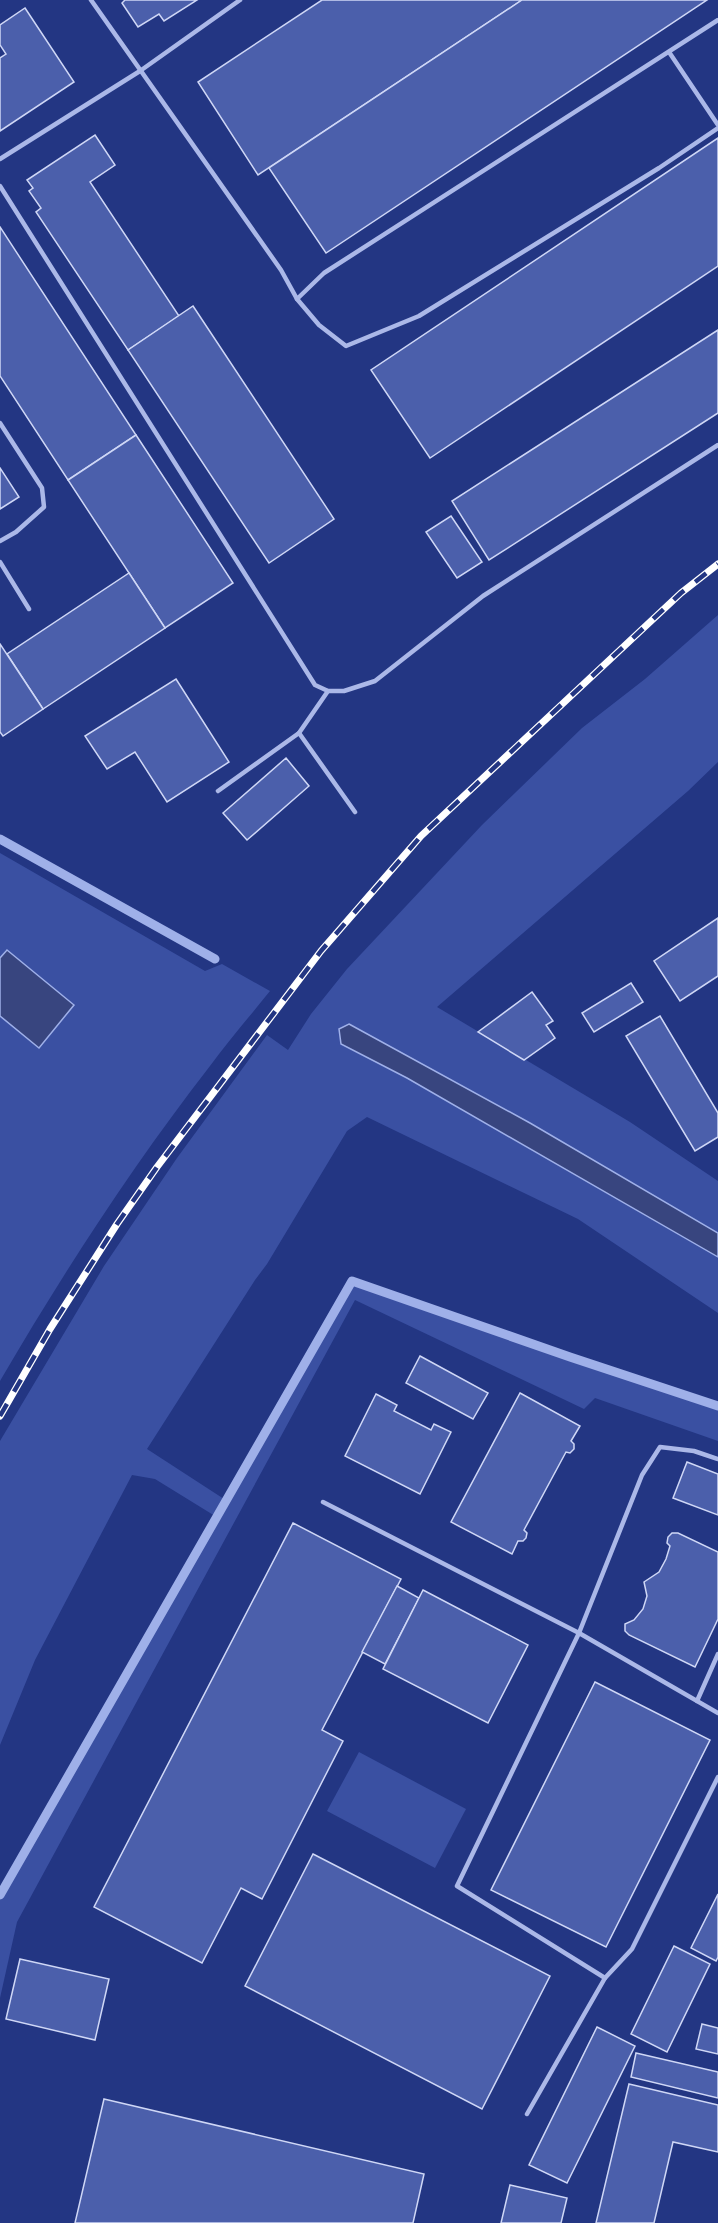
<svg xmlns="http://www.w3.org/2000/svg" width="718" height="2223" font-family="Karla,sans-serif">
  <style>
    .green { fill: #3a50a2 }
    .water { fill: #38457f; stroke: #9fb0e9; stroke-width: 1.5 }
    .lines { fill: none; stroke-linecap: round; stroke-linejoin: round }
    .stream { stroke: #9fb0e9; stroke-width: 9 }
    .building { fill: #4b5fab; stroke: #cfd7f6; stroke-width: 1.5 }
    .lane { stroke: #abb8e8; stroke-width: 4.5 }
    .rail-casing { stroke: #fff; stroke-width: 7 }
    .rail { stroke: #233683; stroke-width: 4.5; stroke-dasharray: 14; stroke-linecap: butt }
  </style>
  <rect width="100%" height="100%" fill="#233683"/>
  <g class="green">
    <path d="M 718,615 L 718,762 L 688,791 L 437,1007 L 630,1122 L 718,1181 L 718,1233 L 530,1123 L 341,1044 L 407,1078 L 718,1257 L 718,1313 L 578,1219 L 367,1117 L 347,1131 L 267,1264 L 255,1280 L 147,1449 L 224,1499 L 215,1516 L 155,1479 L 132,1475 L 35,1660 L 0,1745 L 0,1441 L 104,1266 L 177,1158 L 267,1035 L 288,1050 L 311,1014 L 347,969 L 482,825 L 582,728 L 645,679 Z"/>
    <path d="M 0,853 L 205,971 L 222,964 L 270,991 C 250,1016 229,1040 210,1066 C 133,1165 63,1273 0,1381 L 0,1016 L 39,1048 L 6,950 L 0,958 Z"/>
    <path d="M 353,1284 L 570,1360 L 718,1408 L 718,1441 L 595,1398 L 584,1409 L 355,1300 L 17,1922 L 0,1998 L 0,1900 Z"/>
    <path d="M 359,1752 L 466,1809 L 435,1868 L 327,1811 Z"/>
  </g>
  <g class="water">
    <path d="M 7,950 L 74,1005 L 39,1048 L 0,1016 L 0,958 Z"/>
    <path d="M 349,1024 L 530,1123 L 718,1233 L 718,1257 L 407,1078 L 341,1044 L 339,1029 Z"/>
  </g>
  <g class="lines">
    <g class="stream">
      <path d="M 0,839 L 215,959"/>
      <path d="M 0,1895 L 352,1281 L 570,1357 L 718,1406"/>
    </g>
  </g>
  <g class="building">
    <path d="M 125,0 L 197,0 L 164,21 L 159,14 L 138,27 L 122,3 Z"/>
    <path d="M 322,0 L 522,0 L 258,175 L 198,82 Z"/>
    <path d="M 522,0 L 707,0 L 326,253 L 269,168 Z"/>
    <path d="M 25,8 L 74,82 L 0,131 L 0,58 L 6,54 L 0,45 L 0,25 Z"/>
    <path d="M 95,135 L 115,165 L 90,182 L 179,316 L 128,350 L 36,212 L 41,208 L 29,191 L 33,188 L 27,180 Z"/>
    <path d="M 718,138 L 718,266 L 430,458 L 371,370 Z"/>
    <path d="M 0,227 L 136,435 L 68,480 L 0,376 Z"/>
    <path d="M 193,306 L 334,519 L 269,563 L 128,350 Z"/>
    <path d="M 718,330 L 718,413 L 489,560 L 452,501 Z"/>
    <path d="M 136,435 L 233,583 L 165,628 L 68,480 Z"/>
    <path d="M 0,468 L 19,497 L 0,509 Z"/>
    <path d="M 451,516 L 482,562 L 457,578 L 426,532 Z"/>
    <path d="M 129,573 L 165,628 L 43,709 L 7,654 Z"/>
    <path d="M 0,644 L 43,709 L 3,736 L 0,732 Z"/>
    <path d="M 176,679 L 229,762 L 167,802 L 135,752 L 107,769 L 85,736 Z"/>
    <path d="M 286,758 L 309,786 L 247,840 L 223,813 Z"/>
    <path d="M 718,918 L 718,976 L 680,1001 L 654,961 Z"/>
    <path d="M 631,983 L 643,1002 L 594,1032 L 582,1013 Z"/>
    <path d="M 532,992 L 553,1021 L 546,1025 L 555,1038 L 524,1060 L 478,1032 Z"/>
    <path d="M 660,1016 L 718,1113 L 718,1137 L 695,1151 L 626,1036 Z"/>
    <path d="M 420,1356 L 488,1393 L 473,1419 L 406,1383 Z"/>
    <path d="M 520,1393 L 580,1426 L 571,1441 L 574,1444 L 574,1449 L 570,1453 L 566,1452 L 524,1530 L 527,1533 L 526,1538 L 523,1541 L 518,1541 L 512,1554 L 451,1522 Z"/>
    <path d="M 376,1394 L 397,1405 L 394,1411 L 431,1430 L 434,1424 L 451,1432 L 420,1494 L 345,1456 Z"/>
    <path d="M 687,1462 L 718,1474 L 718,1515 L 673,1498 Z"/>
    <path d="M 293,1523 L 401,1579 L 322,1730 L 343,1741 L 262,1899 L 241,1888 L 202,1963 L 94,1907 Z"/>
    <path d="M 672,1533 L 678,1533 L 718,1552 L 718,1619 L 695,1667 L 629,1635 L 625,1631 L 625,1624 L 634,1620 L 643,1609 L 647,1596 L 644,1582 L 659,1572 L 666,1559 L 670,1546 L 667,1543 L 668,1537 Z"/>
    <path d="M 397,1586 L 419,1598 L 385,1664 L 362,1652 Z"/>
    <path d="M 423,1590 L 528,1645 L 488,1723 L 383,1669 Z"/>
    <path d="M 595,1682 L 710,1740 L 606,1947 L 491,1890 Z"/>
    <path d="M 313,1854 L 550,1976 L 482,2109 L 245,1986 Z"/>
    <path d="M 718,1894 L 718,1957 L 716,1961 L 691,1948 Z"/>
    <path d="M 674,1946 L 710,1964 L 667,2052 L 631,2034 Z"/>
    <path d="M 20,1959 L 109,1979 L 95,2040 L 6,2019 Z"/>
    <path d="M 702,2024 L 718,2028 L 718,2054 L 696,2049 Z"/>
    <path d="M 597,2027 L 635,2046 L 567,2183 L 529,2165 Z"/>
    <path d="M 636,2053 L 718,2072 L 718,2098 L 631,2077 Z"/>
    <path d="M 629,2084 L 718,2105 L 718,2152 L 673,2142 L 654,2223 L 596,2223 Z"/>
    <path d="M 104,2099 L 424,2174 L 413,2223 L 75,2223 Z"/>
    <path d="M 510,2185 L 567,2198 L 561,2223 L 501,2223 Z"/>
  </g>
  <g class="lines">
    <g class="lane">
      <path d="M 91,0 L 281,270 L 297,299 L 324,273 L 718,20"/>
      <path d="M 669,52 L 718,125"/>
      <path d="M 0,159 L 140,71 L 240,0"/>
      <path d="M 0,186 L 315,685 L 328,691 L 344,691 L 375,681 L 483,596 L 718,445"/>
      <path d="M 297,299 L 319,325 L 346,346 L 419,316 L 659,168 L 718,128"/>
      <path d="M 0,423 L 42,488 L 44,507 L 16,532 L 0,541"/>
      <path d="M 0,562 L 29,609"/>
      <path d="M 299,733 L 355,812"/>
      <path d="M 218,791 L 299,733 L 328,691"/>
      <path d="M 323,1502 L 579,1633 L 718,1713"/>
      <path d="M 697,1701 L 718,1654"/>
      <path d="M 605,1978 L 632,1949 L 718,1777"/>
      <path d="M 527,2114 L 605,1978 L 457,1886 L 579,1633 L 642,1475 L 660,1447 L 694,1451 L 718,1459"/>
    </g>
    <g class="rail-casing">
      <path id="rail" d="M 0,1416 L 50,1329 L 117,1224 L 157,1167 L 321,951 L 421,836 L 681,593 L 718,564"/>
    </g>
    <use href="#rail" class="rail"/>
  </g>
</svg>
